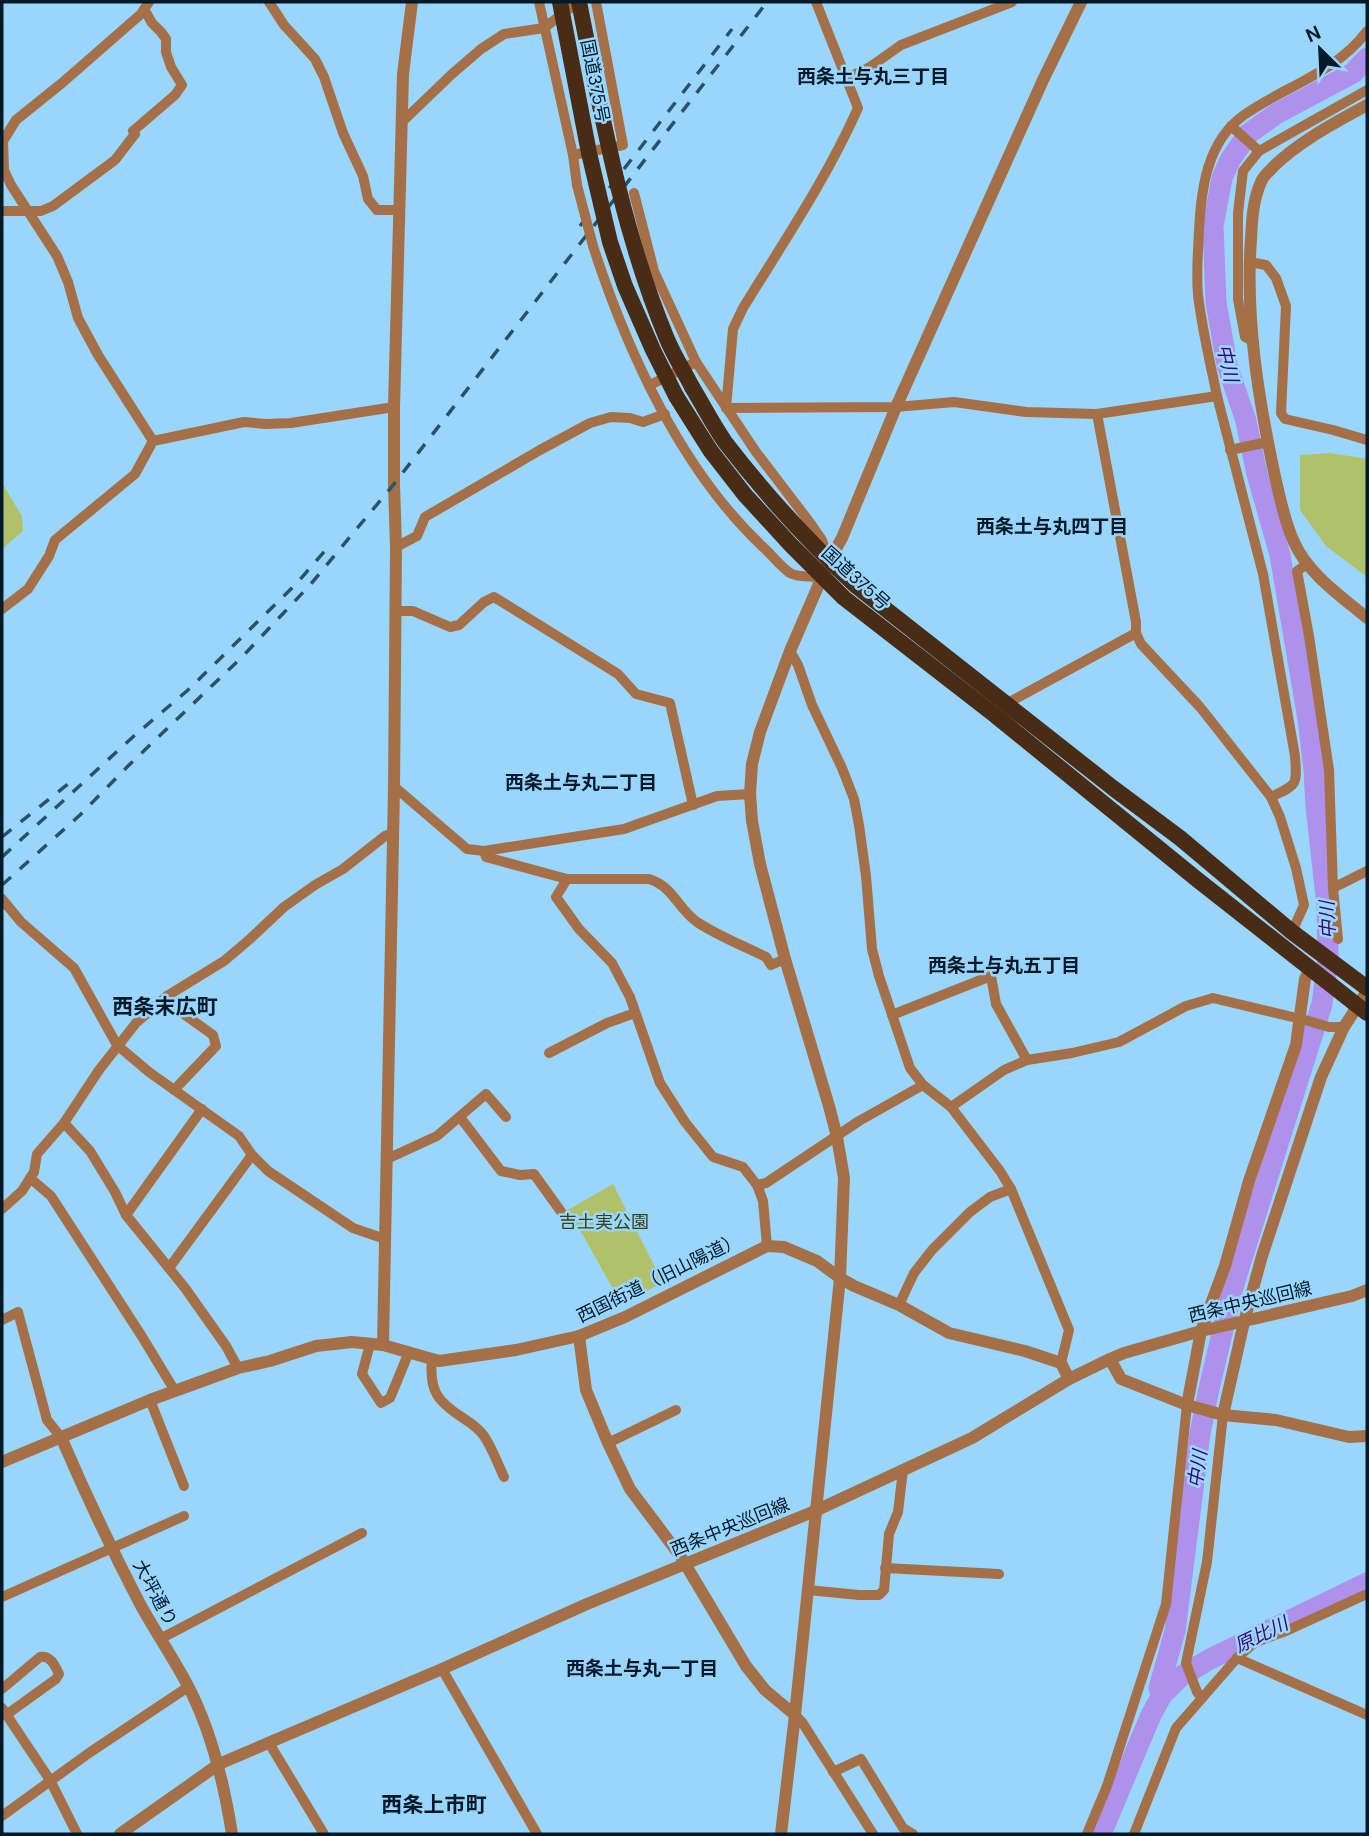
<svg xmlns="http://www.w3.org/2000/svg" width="1369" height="1836" font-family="'DM Sans','Noto Sans JP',sans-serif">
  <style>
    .green { fill: #b1c169 }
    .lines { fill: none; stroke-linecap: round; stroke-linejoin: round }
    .river { stroke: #ae90ed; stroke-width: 21 }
    .minor { stroke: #a57048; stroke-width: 10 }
    .tertiary { stroke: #a57048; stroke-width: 12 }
    .trunk { stroke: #482c16; stroke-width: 16 }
    .rail { stroke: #2e5066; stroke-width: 3.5; stroke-dasharray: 12 12; stroke-linecap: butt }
    .minor-bridge { stroke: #a57048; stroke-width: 10 }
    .trunk-bridge { stroke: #482c16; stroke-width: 16 }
    .labels { text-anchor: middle; stroke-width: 5; stroke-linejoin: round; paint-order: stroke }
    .street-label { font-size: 18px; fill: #021927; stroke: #99d6fe }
    .park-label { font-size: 18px; fill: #383f13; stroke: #99d6fe }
    .neighbourhood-label { font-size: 19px; font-weight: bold; fill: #021927; stroke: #99d6fe }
    .water-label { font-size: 19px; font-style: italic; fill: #3d0175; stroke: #99d6fe }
    .quarter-label { font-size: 21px; font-weight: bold; fill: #021927; stroke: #99d6fe }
  </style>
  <rect width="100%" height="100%" fill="#99d6fe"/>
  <g class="green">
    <path d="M 1331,453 L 1367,459 L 1367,577 L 1326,546 L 1300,510 L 1300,455 Z"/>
    <path d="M 2,483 L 22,516 L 23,531 L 2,549 Z"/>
    <path d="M 613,1184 L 663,1283 L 621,1303 L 584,1237 L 566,1211 Z"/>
  </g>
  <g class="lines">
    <g class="river">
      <path d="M 1162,1695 L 1180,1677 L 1210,1659 L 1367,1583"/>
      <path d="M 1101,1834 L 1151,1715 L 1162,1695 L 1159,1688 L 1175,1631 L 1200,1434 L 1208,1393 L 1233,1287 L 1322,1004 L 1328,958 L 1327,905 L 1316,807 L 1314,770 L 1308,719 L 1280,555 L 1257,474 L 1246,421 L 1227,365 L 1216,302 L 1213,226 L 1222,178 L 1230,160 L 1248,134 L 1276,114 L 1353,73 L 1367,58"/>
    </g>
    <g class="minor">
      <path d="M 149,2 L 141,14 L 62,83 L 16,120 L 3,141 L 4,170 L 11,185 L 57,256 L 68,282 L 78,318 L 98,355 L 153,441"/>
      <path d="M 269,2 L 284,25 L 315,59 L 324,77 L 343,133 L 363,176 L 368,199 L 377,210 L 400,210"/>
      <path d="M 539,2 L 573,155 L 577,185"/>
      <path d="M 847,78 L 870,67 L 901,45 L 1012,2"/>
      <path d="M 401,123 L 452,74 L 481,49 L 504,34 L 544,28 L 578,2"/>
      <path d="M 1231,126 L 1259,151 L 1243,171 L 1238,213 L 1238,299 L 1245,337 L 1254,342"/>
      <path d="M 1259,151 L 1367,90"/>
      <path d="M 573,155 L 623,145 L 596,2"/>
      <path d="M 634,193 L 654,271 L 696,362 L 756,452 L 811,524 L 822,540 L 826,553"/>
      <path d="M 2,211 L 41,211 L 53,206 L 115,160 L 135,134 L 133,131 L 175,95 L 182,85 L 171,67 L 166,52 L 166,39 L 161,32 L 152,23 L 144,9"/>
      <path d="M 593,246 C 627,351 681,470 763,547 C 772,555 781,567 790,573 C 798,578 813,576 822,577"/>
      <path d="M 1249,262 L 1266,265 L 1276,278 L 1286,306 L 1281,413 L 1285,419 L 1333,430 L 1367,440"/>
      <path d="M 650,385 L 696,362"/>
      <path d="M 1217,396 C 1210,362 1202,329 1198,295 C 1196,273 1198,253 1199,231 C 1201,189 1207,141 1244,115 C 1285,86 1336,73 1367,31"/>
      <path d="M 726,408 L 896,407 L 954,402 L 1026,412 L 1097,414 L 1136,622 L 1136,633 L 1006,704"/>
      <path d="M 726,408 L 733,329 L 743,308 C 783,243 827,178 858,108 L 816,2"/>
      <path d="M 1097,414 L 1217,396 L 1263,574 L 1295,756 C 1297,786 1298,784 1271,797"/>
      <path d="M 1230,450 L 1268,442"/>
      <path d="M 396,547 L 417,536 L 425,517 L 540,450 L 590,423 L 611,417 L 630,418 L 643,422 L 665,414"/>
      <path d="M 1307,564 L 1297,571 L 1309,636 L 1329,770 L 1333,888 L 1338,939"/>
      <path d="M 2,609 L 28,589 L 49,556 L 55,540 L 135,474 L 153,441 L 244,422 L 266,424 L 291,423 L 394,407"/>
      <path d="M 395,611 L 413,611 L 450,627 L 459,625 L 484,602 L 494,597 L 618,674 L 636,694 L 670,703 L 693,805"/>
      <path d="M 1136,633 L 1141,644 L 1200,707 L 1271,797 L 1280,817 L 1296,868 L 1304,905 L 1292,932"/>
      <path d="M 790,651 L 798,665 L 812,705 L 842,768 L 854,799 L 859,825 L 866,876 L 872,949 L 879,976 L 910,1068 L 923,1085 L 951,1107 L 1004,1070 L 1027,1060 L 1072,1053 L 1119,1042 L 1186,1006 L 1213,998 L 1305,1020 L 1329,1027 L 1344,1027"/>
      <path d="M 394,789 L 397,789 L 467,849 L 484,851 L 624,829 L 717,796 L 750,794"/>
      <path d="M 484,851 L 486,857 L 567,879 L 649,879 C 674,887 677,908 697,922 C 718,936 744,946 766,957 L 771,965 L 785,959"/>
      <path d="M 567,879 L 556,897 L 579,929 L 612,963 L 630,997 L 660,1083 L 685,1122 L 713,1157 L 743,1167 L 757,1185 L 763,1201 L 767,1246"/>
      <path d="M 1333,888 L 1367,871"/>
      <path d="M 2,899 L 21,922 L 74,968 L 117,1045 L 149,1072 L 239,1136 L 252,1155 L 268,1171 L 353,1228 L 385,1239"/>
      <path d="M 167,996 L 174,1007 L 213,1035 L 216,1046 L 174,1090"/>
      <path d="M 892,1015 L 991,976 L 996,1004 L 1027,1060"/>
      <path d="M 549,1053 L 607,1023 L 635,1013"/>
      <path d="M 951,1107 L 1000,1171 L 1011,1189 L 1069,1330 L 1061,1363"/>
      <path d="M 460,1117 L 501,1171 L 520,1175 L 534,1174 L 562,1213"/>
      <path d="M 64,1123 L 90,1151 L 115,1192 L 126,1215 L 185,1288 L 226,1346 L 238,1368"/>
      <path d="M 387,1159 L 437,1136 L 486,1094 L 506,1117"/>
      <path d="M 30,1178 L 51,1196 L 141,1335 L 175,1391"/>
      <path d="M 757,1185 L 766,1183 L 859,1121 L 923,1085"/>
      <path d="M 2,1209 L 22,1191 L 34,1172 L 37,1154 L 64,1123 L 99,1070 L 136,1023 L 167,996 L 224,961 L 250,939 L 284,907 L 315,885 L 343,869 L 385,836 L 393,833"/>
      <path d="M 126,1215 L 202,1109"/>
      <path d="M 169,1268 L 252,1155"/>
      <path d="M 899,1305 L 914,1273 L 932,1250 L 970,1212 L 990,1197 L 1011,1189"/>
      <path d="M 2,1320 L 18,1312 L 47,1420 L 61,1437"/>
      <path d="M 370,1344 L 362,1374 L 381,1403 L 390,1398 L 409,1352"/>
      <path d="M 432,1359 C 429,1391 437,1401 463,1418 C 471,1423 479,1429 484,1436 C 492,1448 498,1464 504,1477"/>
      <path d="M 150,1400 L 184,1486"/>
      <path d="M 608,1443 L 676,1410"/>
      <path d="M 885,1568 L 999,1574"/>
      <path d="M 808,1590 L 859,1595 L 879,1595 L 884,1590 L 889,1534 L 898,1512 L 903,1470"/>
      <path d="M 2,1597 L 184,1516"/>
      <path d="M 160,1639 L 362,1533"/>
      <path d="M 1237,1658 L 1367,1715"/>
      <path d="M 442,1669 L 537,1834"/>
      <path d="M 2,1689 L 40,1657 C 51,1655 55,1666 59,1674 L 56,1679 L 6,1715"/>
      <path d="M 1202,1698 L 1197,1692 L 1186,1663 L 1207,1562 L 1223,1415"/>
      <path d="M 2,1708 L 50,1780 L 77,1834"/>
      <path d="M 795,1715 L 802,1722 L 873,1834"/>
      <path d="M 269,1743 L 324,1834"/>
      <path d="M 833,1772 L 861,1759 L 903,1828 L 913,1834"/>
      <path d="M 2,1816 L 89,1753 L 188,1687"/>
      <path d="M 1087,1834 L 1107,1786 L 1166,1604 L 1187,1405"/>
      <path d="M 1134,1834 L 1176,1728 L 1237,1658 L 1255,1642 L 1286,1631 L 1367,1594"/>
    </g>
    <g class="tertiary">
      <path d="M 1367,105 C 1335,123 1301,140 1274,166 C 1270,171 1263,176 1261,182 C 1253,200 1252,219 1251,239 C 1245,320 1259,403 1276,481 C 1281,502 1285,523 1294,542 C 1308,574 1341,596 1367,618"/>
      <path d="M 579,1336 L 586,1390 L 608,1443 L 630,1489 L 681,1557 L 746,1666 L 765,1690 L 795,1715"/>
      <path d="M 383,1345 L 394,789 L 396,547 L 394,484 L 394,407 L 403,74 L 412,2"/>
      <path d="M 1110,1359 L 1121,1379 L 1187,1405 L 1223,1415 L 1276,1420 L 1349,1437 L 1367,1436"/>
      <path d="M 1187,1405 L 1201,1331 L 1225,1266 L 1249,1181 L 1296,1045 L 1305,979 L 1310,968"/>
      <path d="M 1223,1415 L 1244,1322 L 1262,1256 L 1321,1077 L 1344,1027 L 1367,991"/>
      <path d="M 61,1437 C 85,1493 111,1548 139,1602 C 154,1630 173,1657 188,1686 C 212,1732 224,1783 232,1834"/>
      <path d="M 2,1462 L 150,1400 L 238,1368 L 270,1361 L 316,1346 L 352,1342 L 383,1345 L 439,1361 L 516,1350 L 579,1336 L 625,1317 L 767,1246 L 784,1247 L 817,1261 L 840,1278 L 854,1286 L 899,1305 L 949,1333 L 1025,1351 L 1061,1363 L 1069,1379"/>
      <path d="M 120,1834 L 219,1764 L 442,1669 L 587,1604 L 815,1511 L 972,1438 L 1069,1379 L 1110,1359 L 1124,1353 L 1201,1331 L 1352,1296 L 1367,1290"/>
      <path d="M 781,1834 L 795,1715 L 840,1278 L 844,1178 L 837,1137 L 829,1106 L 785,959 L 760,864 L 752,821 L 750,794 L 752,764 L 760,732 L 790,651 L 829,561 L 842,538 L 896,407 L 1043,80 L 1081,2"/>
    </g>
    <g class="trunk">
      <path d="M 692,387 C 703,405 713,425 725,442 C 764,493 808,541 855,585 L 1113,788 L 1180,838 L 1292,932 L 1367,988"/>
      <path d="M 676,396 L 710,450 L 745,495 L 790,544 L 844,598 L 996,716 L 1199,881 L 1367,1013"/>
    </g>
    <g class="rail">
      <path d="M 580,226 L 732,29"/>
      <path d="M 2,837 L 73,780"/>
      <path d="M 2,857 L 135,735 L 188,690 L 297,583 L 330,545"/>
      <path d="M 2,885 L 80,815 L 128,766 L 242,657 L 310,585 L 394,484 L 767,2"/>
    </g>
    <path class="minor-bridge" d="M 577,185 L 593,246"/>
    <g class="trunk-bridge">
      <path d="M 560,2 L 589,153 L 610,242 L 625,286 L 653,350 L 676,396"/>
      <path d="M 579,2 C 602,116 622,231 667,339 C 674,356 684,371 692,387"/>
    </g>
  </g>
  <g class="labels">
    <g class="street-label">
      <text transform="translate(595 81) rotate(79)" y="6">国道375号</text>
      <text transform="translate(856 578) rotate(42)" y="6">国道375号</text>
      <text transform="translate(659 1278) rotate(-26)" y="6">西国街道（旧山陽道）</text>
      <text transform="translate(1250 1302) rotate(-13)" y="6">西条中央巡回線</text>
      <text transform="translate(730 1527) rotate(-22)" y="6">西条中央巡回線</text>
      <text transform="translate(155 1593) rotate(62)" y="6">大坪通り</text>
    </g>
    <g class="park-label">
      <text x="604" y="1228">吉土実公園</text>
    </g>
    <g class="neighbourhood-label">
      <text x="873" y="83">西条土与丸三丁目</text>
      <text x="1052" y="533">西条土与丸四丁目</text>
      <text x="581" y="789">西条土与丸二丁目</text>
      <text x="1004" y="972">西条土与丸五丁目</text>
      <text x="642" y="1675">西条土与丸一丁目</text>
    </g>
    <g class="water-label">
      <text transform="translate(1228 363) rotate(77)" y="7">中川</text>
      <text transform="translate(1327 920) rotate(-92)" y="7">中川</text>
      <text transform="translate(1197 1469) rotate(-82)" y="7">中川</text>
      <text transform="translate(1261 1634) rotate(-26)" y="7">原比川</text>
    </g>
    <g class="quarter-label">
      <text x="165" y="1014">西条末広町</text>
      <text x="434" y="1812">西条上市町</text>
    </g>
  </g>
  <rect width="1369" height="1836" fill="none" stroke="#021927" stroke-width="7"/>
  <g transform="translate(1320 49) rotate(336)" stroke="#99d6fe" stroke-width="5" paint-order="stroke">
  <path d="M0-5L12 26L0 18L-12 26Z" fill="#021927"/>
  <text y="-10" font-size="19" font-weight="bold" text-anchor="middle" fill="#021927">N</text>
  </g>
</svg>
